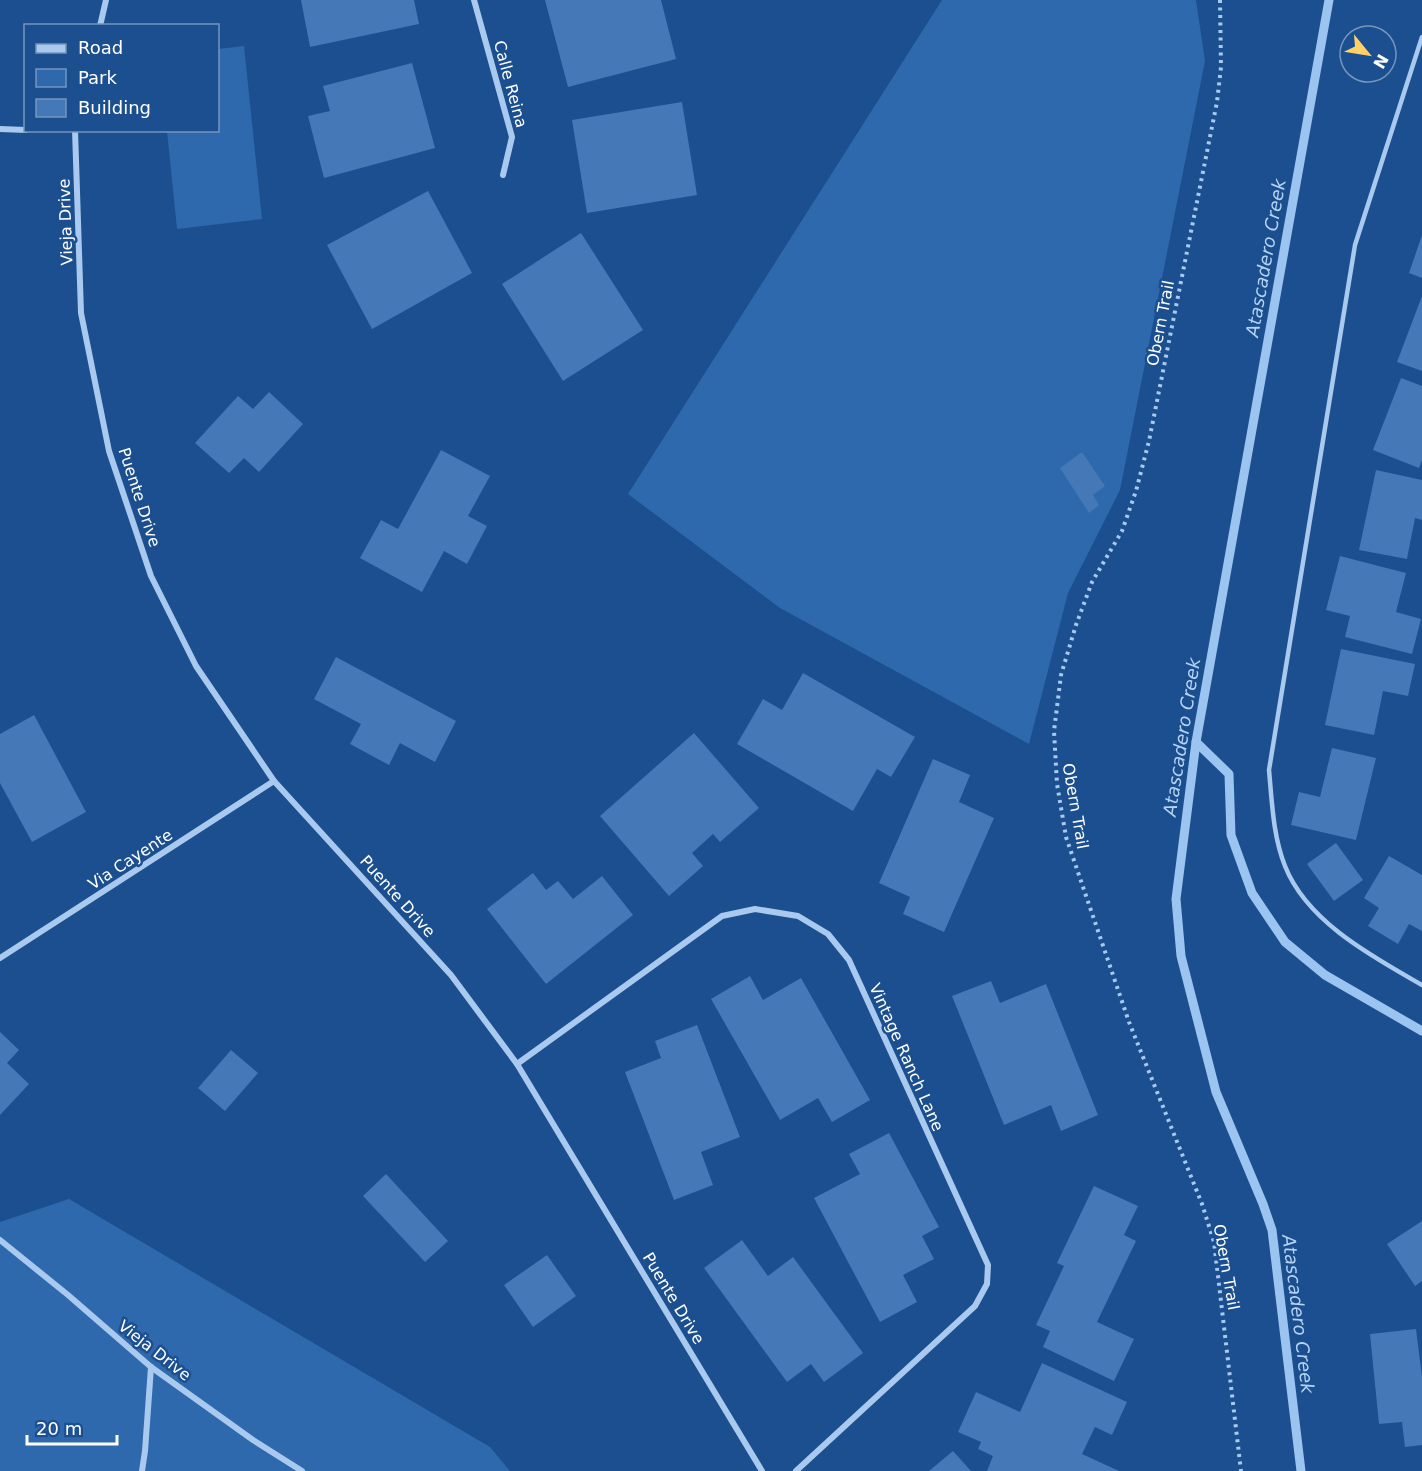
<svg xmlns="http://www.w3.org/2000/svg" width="1422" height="1471" font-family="'DejaVu Sans',sans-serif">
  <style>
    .green { fill: #2e69ad }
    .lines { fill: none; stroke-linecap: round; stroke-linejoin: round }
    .stream { stroke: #9cc4f0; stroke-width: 9 }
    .building { fill: #4478b7 }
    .path { stroke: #a9c9ee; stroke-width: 4; stroke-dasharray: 3 4.5; stroke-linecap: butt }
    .service { stroke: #a9c9ee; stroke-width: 4.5 }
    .minor { stroke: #a9c9ee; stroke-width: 6 }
    .labels { text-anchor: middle; stroke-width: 5; stroke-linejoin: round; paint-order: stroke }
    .street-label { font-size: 16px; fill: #fff; stroke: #1b4f8f }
    .water-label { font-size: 18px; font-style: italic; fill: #b5d3f5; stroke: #1b4f8f }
  </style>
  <rect width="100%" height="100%" fill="#1b4f8f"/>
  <g class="green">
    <path d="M 942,0 L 1196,0 L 1205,61 L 1120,490 L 1068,593 L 1029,744 L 780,608 L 628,494 Z"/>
    <path d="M 244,46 L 262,219 L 177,229 L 167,131 L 218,130 L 218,49 Z"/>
    <path d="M 69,1199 L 490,1447 L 510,1471 L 0,1471 L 0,1222 Z"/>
  </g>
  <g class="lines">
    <g class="stream">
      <path d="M 1196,742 L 1229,774 L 1231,835 L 1252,893 L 1285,942 L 1325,975 L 1422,1031"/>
      <path d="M 1301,1471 L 1272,1230 L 1263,1204 L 1216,1092 L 1181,956 L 1176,899 L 1196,742 L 1329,0"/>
    </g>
  </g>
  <g class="building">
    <path d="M 301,0 L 414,0 L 419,24 L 310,47 Z"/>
    <path d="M 545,0 L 661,0 L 676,59 L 568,87 Z"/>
    <path d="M 412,63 L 435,148 L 324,178 L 308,116 L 330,111 L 323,86 Z"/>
    <path d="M 682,102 L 697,195 L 587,213 L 572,120 Z"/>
    <path d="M 428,191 L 472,273 L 372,329 L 327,245 Z"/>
    <path d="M 581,233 L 643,330 L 563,381 L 502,284 Z"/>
    <path d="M 1422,235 L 1422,278 L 1409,273 Z"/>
    <path d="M 1422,296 L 1422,371 L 1397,362 Z"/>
    <path d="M 1401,378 L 1422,386 L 1422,460 L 1419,468 L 1373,450 Z"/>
    <path d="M 269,392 L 303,424 L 259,472 L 244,458 L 229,473 L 195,443 L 238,396 L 253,409 Z"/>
    <path d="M 441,450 L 490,476 L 468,516 L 487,526 L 467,564 L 444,551 L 422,592 L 360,558 L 381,520 L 398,529 Z"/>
    <path d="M 1082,452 L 1105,486 L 1093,495 L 1099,505 L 1089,513 L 1060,468 Z"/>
    <path d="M 1376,470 L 1422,480 L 1422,520 L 1415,518 L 1407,559 L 1359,550 Z"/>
    <path d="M 1340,556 L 1406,573 L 1396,612 L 1421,619 L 1412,654 L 1345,637 L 1350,616 L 1326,610 Z"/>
    <path d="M 1341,649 L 1415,664 L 1408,696 L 1383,691 L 1374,735 L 1325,725 Z"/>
    <path d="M 336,657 L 456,721 L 435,762 L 400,743 L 389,765 L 350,744 L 361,724 L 314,699 Z"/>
    <path d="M 803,673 L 915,737 L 891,777 L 877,769 L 853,811 L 737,744 L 763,699 L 782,710 Z"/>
    <path d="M 34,715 L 86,812 L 32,842 L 0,783 L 0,734 Z"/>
    <path d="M 694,733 L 759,808 L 720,842 L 713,834 L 692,853 L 703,866 L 669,896 L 600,816 Z"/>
    <path d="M 1332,748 L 1376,758 L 1356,840 L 1291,825 L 1299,792 L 1320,797 Z"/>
    <path d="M 933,759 L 970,775 L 959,802 L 994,818 L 944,932 L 903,914 L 910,897 L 879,883 Z"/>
    <path d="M 1336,843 L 1363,880 L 1334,901 L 1307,864 Z"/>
    <path d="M 1389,856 L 1422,875 L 1422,931 L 1409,924 L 1398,944 L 1368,926 L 1379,908 L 1364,898 Z"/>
    <path d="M 533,873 L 546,890 L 558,881 L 573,899 L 602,876 L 633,915 L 546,984 L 487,909 Z"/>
    <path d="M 750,976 L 763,1000 L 801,978 L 870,1100 L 832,1122 L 818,1098 L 780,1120 L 711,999 Z"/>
    <path d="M 991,981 L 1000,1003 L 1046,984 L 1098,1115 L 1061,1131 L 1051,1105 L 1004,1125 L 952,996 Z"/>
    <path d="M 697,1025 L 740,1137 L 701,1152 L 713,1185 L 674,1200 L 625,1072 L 661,1058 L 655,1041 Z"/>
    <path d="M 0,1032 L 19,1050 L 7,1063 L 29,1084 L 0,1115 Z"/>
    <path d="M 231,1050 L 258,1073 L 225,1111 L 198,1088 Z"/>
    <path d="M 889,1133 L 939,1227 L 922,1236 L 934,1259 L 903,1275 L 917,1302 L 880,1322 L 814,1198 L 860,1174 L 849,1154 Z"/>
    <path d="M 386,1174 L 448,1241 L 425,1262 L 363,1196 Z"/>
    <path d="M 1094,1186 L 1138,1206 L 1124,1235 L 1136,1241 L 1097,1322 L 1134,1339 L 1114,1381 L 1043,1347 L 1050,1331 L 1036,1325 L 1064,1266 L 1057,1263 Z"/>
    <path d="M 1422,1221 L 1422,1281 L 1415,1286 L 1387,1244 Z"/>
    <path d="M 742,1240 L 768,1276 L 793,1257 L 863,1353 L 824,1382 L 811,1364 L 787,1382 L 704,1268 Z"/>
    <path d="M 547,1255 L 576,1296 L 533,1327 L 504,1285 Z"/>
    <path d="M 1416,1329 L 1422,1377 L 1422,1445 L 1405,1447 L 1402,1422 L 1379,1424 L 1370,1334 Z"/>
    <path d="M 1042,1363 L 1127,1402 L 1112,1435 L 1095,1427 L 1082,1454 L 1119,1471 L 987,1471 L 993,1456 L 978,1449 L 981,1442 L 958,1432 L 976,1392 L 1020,1412 Z"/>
    <path d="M 953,1451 L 971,1471 L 929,1471 Z"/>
  </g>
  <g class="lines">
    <path class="path" d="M 1220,0 L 1221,67 L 1217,102 L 1149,441 L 1136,491 L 1122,531 L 1092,582 L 1076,625 L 1061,675 L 1054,731 L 1057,784 L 1066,837 L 1129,1022 L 1202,1204 L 1214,1242 L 1241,1471"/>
    <path class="service" d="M 1422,37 L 1355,245 L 1269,770 C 1272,802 1273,836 1285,866 C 1307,922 1373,957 1422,985"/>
    <g class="minor">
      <path d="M 474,0 L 512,137 L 503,175"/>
      <path d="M 100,26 L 106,0"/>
      <path d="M 0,129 L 26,130"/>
      <path d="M 75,130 L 81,313 L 109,451 L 151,576 L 196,666 L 274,781 L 451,975 L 517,1064 L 762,1471"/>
      <path d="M 0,958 L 274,781"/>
      <path d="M 517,1064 L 722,916 L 755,909 L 798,916 L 828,934 L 849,960 L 988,1265 L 987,1284 L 975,1306 L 796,1471"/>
      <path d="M 0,1240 L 68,1295 L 151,1367 L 253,1440 L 302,1471"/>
      <path d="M 142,1471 L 145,1451 L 151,1367"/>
    </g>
  </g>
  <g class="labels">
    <g class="street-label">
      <text transform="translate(511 84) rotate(75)" y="6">Calle Reina</text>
      <text transform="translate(65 222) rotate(-92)" y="6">Vieja Drive</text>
      <text transform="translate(1160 323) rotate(-79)" y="6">Obern Trail</text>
      <text transform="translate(140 497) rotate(72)" y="6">Puente Drive</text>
      <text transform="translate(1076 806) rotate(80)" y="6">Obern Trail</text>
      <text transform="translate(130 859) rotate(-33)" y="6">Via Cayente</text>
      <text transform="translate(398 896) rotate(48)" y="6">Puente Drive</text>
      <text transform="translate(907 1057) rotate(66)" y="6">Vintage Ranch Lane</text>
      <text transform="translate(1227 1267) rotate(80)" y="6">Obern Trail</text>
      <text transform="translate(674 1298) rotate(59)" y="6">Puente Drive</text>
      <text transform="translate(155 1350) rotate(38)" y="6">Vieja Drive</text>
    </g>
    <g class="water-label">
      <text transform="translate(1266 258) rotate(-80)" y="6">Atascadero Creek</text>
      <text transform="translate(1182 737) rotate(-81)" y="6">Atascadero Creek</text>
      <text transform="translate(1298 1314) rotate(83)" y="6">Atascadero Creek</text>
    </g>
  </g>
  <rect x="24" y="24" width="195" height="108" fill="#1b4f8f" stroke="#7695bc" stroke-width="1.5"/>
  <rect x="36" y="44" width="30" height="9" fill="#a9c9ee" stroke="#7695bc" stroke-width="1.5"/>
  <text x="78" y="54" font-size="18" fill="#ffffff">Road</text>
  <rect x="36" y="69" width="30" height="18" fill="#2e69ad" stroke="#7695bc" stroke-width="1.5"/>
  <text x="78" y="84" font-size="18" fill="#ffffff">Park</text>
  <rect x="36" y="99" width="30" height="18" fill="#4478b7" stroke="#7695bc" stroke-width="1.5"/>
  <text x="78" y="114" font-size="18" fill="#ffffff">Building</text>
  <g transform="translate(1368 54) rotate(120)"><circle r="28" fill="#1b4f8f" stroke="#7695bc" stroke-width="1.5"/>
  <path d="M0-4.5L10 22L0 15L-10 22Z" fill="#ffd166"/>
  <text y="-9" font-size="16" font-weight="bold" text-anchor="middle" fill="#ffffff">N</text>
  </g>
  <path d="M27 1435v9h90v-9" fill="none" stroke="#ffffff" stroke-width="3"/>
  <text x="36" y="1435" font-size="18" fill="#ffffff" stroke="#1b4f8f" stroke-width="4.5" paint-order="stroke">20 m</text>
</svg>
